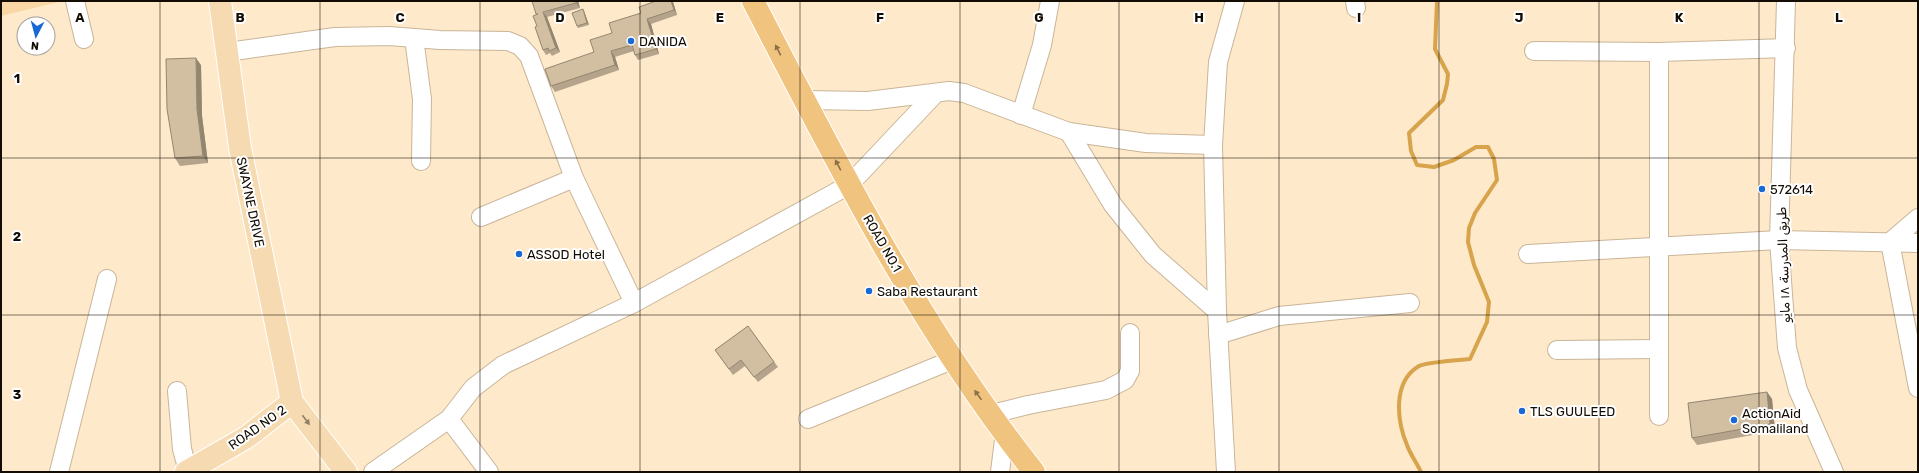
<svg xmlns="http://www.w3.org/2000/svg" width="1919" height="473" font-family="Rubik,'Noto Sans Arabic',sans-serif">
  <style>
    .green { fill: #f9d7a4 }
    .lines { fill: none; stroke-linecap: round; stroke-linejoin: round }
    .stream { stroke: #d7a34b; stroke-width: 4 }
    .minor-casing { stroke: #c9b598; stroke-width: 20 }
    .major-casing { stroke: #fff; stroke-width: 24 }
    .highway-casing { stroke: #fff; stroke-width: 24 }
    .minor { stroke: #fff; stroke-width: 18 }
    .major { stroke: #f6dbb2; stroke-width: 22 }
    .highway { stroke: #f0c37e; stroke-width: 22 }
    .wall { fill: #b5a48b }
    .shaded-wall { fill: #938671 }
    .building { fill: #d2bfa2; stroke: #938671 }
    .oneway { fill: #8c7147 }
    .oneway2 { fill: #8f7e63 }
    .grid { fill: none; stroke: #120c03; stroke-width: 1; stroke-opacity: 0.55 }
    .poi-dot { fill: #1869d3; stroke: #fff; stroke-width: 1.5 }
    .labels { text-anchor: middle; stroke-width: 4; stroke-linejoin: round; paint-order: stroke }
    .poi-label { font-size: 13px; fill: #120c03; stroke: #fff; text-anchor: start }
    .street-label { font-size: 13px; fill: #120c03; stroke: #fff }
    .grid-label { font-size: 13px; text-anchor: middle; font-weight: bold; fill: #120c03; stroke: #fff; stroke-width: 4; stroke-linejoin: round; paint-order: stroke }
  </style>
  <rect width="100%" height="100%" fill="#fee9cb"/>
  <path class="green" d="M 1,1 L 63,1 L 1,16 Z"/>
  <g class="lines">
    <path class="stream" d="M 1421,472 C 1417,463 1410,454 1407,445 C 1397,421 1392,382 1419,366 C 1426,362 1460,360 1470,359 L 1487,322 L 1489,302 L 1474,265 L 1468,242 L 1469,228 L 1475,213 L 1497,180 L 1494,159 L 1488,147 L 1476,147 L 1454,160 L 1434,167 L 1417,165 L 1411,151 L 1409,133 L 1443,100 L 1447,84 L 1448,74 L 1435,49 L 1437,1"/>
    <g class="minor-casing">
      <g id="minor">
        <path d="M 75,1 L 84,39"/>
        <path d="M 1355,1 L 1356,8"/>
        <path d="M 1786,1 L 1779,240 L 1787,348 L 1798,390 L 1834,472"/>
        <path d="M 414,38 L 422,99 L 421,161"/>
        <path d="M 1534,51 L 1659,52 L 1786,48"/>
        <path d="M 227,52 L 335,37 L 389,36 L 440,40 L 508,41 L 520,46 L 529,56 L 574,178 L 634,303"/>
        <path d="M 804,100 L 868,101 L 949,91 L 964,93 L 1069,132 L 1146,143 L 1213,145"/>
        <path d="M 1021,115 L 1042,45 L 1050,1"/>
        <path d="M 1069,132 L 1113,205 L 1153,255 L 1217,311"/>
        <path d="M 481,217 L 574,178"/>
        <path d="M 1918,218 L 1890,242 L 1918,388"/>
        <path d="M 1528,254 L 1779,240 L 1918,243"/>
        <path d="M 1218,335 L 1279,316 L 1410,303"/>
        <path d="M 1557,350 L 1659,349"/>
        <path d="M 177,391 L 182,449 L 188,471"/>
        <path d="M 992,414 L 1028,405 L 1106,390 L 1125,380 L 1130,371 L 1130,333"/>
        <path d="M 1659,416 L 1659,52"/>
        <path d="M 449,419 L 489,472"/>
        <path d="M 808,419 L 952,360"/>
        <path d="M 59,472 L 107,279"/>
        <path d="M 373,472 L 449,419 L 473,388 L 503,365 L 634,303 L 849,185 L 935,94"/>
        <path d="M 1000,472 L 1005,432"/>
        <path d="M 1226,472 L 1217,311 L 1213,145 L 1218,62 L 1235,1"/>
      </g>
    </g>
    <g class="major-casing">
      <g id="major">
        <path d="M 220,1 L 240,148 L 292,402"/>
        <path d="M 186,472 L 247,437 L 292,402 L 346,472"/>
      </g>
    </g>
    <g class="highway-casing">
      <path id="highway" d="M 753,1 C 837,163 920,329 1034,472"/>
    </g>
    <use href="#minor" class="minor"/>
    <use href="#major" class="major"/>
    <use href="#highway" class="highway"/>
  </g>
  <g class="wall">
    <path d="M 578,1 L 580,8 L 547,17 L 560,52 L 552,56 L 550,53 L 546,55 L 543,50 L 537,26 L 536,15 Z"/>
    <path d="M 673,2 L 677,15 L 651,24 L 659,54 L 638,60 L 635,55 L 634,51 L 615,57 L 619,70 L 555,92 L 551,86 L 594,52 L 612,33 L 641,13 Z"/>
    <path d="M 583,9 L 584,11 L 589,25 L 578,28 L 577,26 Z"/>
    <path d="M 201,65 L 202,116 L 208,163 L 180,166 L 175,158 Z"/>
    <path d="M 748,326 L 778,367 L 758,382 L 745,366 L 733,375 L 715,350 Z"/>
    <path d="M 1767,392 L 1772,399 L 1775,431 L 1697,445 L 1692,438 Z"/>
  </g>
  <g class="shaded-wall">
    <path d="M 576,1 L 578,1 L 580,8 L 576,3 Z"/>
    <path d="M 671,1 L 672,1 L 673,2 L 677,15 L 674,10 Z"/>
    <path d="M 583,9 L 584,11 L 589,25 L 587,23 Z"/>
    <path d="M 543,12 L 547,17 L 560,52 L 556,48 Z"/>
    <path d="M 647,19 L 651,24 L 659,54 L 656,49 Z"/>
    <path d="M 611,51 L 615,57 L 619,70 L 615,65 Z"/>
    <path d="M 196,58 L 201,65 L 202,116 L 208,163 L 203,156 L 197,109 Z"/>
    <path d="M 1767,392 L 1772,399 L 1775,431 L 1770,424 Z"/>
  </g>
  <g class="building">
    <path d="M 532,1 L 576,1 L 576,3 L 543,12 L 556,48 L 549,51 L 548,48 L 543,50 L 535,27 L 537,26 L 533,16 L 538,14 L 536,14 Z"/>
    <path d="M 656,1 L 671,1 L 674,10 L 647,19 L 656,49 L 635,55 L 632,45 L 611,51 L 615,65 L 551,86 L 545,69 L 594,52 L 590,40 L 612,33 L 609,23 L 641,13 L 639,7 Z"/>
    <path d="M 583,9 L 587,23 L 577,26 L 572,13 Z"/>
    <path d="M 196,58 L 197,109 L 203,156 L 175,158 L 167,109 L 166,59 Z"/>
    <path d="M 748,326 L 774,362 L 754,377 L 741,360 L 729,369 L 715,350 Z"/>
    <path d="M 1767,392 L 1770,424 L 1692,438 L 1688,403 Z"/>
  </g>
  <defs><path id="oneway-solid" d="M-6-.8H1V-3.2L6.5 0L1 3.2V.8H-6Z"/></defs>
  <g class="oneway">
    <use href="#oneway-solid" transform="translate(778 50) rotate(-117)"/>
    <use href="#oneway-solid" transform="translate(838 165) rotate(-118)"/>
    <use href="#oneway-solid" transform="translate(978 395) rotate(-126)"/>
  </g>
  <use class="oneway2" href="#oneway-solid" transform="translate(306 420) rotate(53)"/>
  <path class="grid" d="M 160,1 L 160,472M 320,1 L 320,472M 480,1 L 480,472M 640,1 L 640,472M 800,1 L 800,472M 960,1 L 960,472M 1119,1 L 1119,472M 1279,1 L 1279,472M 1439,1 L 1439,472M 1599,1 L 1599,472M 1759,1 L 1759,472M 1,158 L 1918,158M 1,315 L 1918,315"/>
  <g class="poi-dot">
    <circle cx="631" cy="41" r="4"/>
    <circle cx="1762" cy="189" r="4"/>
    <circle cx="519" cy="254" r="4"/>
    <circle cx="869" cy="291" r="4"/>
    <circle cx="1522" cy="411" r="4"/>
    <circle cx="1734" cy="420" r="4"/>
  </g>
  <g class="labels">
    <g class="poi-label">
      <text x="639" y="46">DANIDA</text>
      <text x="1770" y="194">572614</text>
      <text x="527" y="259">ASSOD Hotel</text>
      <text x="877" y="296">Saba Restaurant</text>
      <text x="1530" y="416">TLS GUULEED</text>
      <text x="1742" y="418">ActionAid<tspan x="1742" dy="15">Somaliland</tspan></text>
    </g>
    <g class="street-label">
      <text transform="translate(251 202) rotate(78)" y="5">SWAYNE DRIVE</text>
      <text transform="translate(883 243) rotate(60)" y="5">ROAD NO.1</text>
      <text transform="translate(1783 265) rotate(-92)" y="5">طريق المدرسة ١٨ مايو</text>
      <text transform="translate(257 427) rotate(-35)" y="5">ROAD NO 2</text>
    </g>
  </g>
  <g class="grid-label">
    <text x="80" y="22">A</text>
    <text x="240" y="22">B</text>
    <text x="400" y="22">C</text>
    <text x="560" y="22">D</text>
    <text x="720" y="22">E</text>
    <text x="880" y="22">F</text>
    <text x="1039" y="22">G</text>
    <text x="1199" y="22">H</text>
    <text x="1359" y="22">I</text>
    <text x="1519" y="22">J</text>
    <text x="1679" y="22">K</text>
    <text x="1839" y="22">L</text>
    <text x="17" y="83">1</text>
    <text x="17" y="241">2</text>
    <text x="17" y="399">3</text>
  </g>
  <rect width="1919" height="473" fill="none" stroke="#120c03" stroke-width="4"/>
  <g transform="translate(36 36) rotate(186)"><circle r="19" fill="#ffffff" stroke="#a09e9a"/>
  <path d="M0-3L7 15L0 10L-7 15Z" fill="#1869d3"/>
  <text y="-6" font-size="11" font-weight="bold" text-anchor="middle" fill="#120c03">N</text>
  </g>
</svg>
